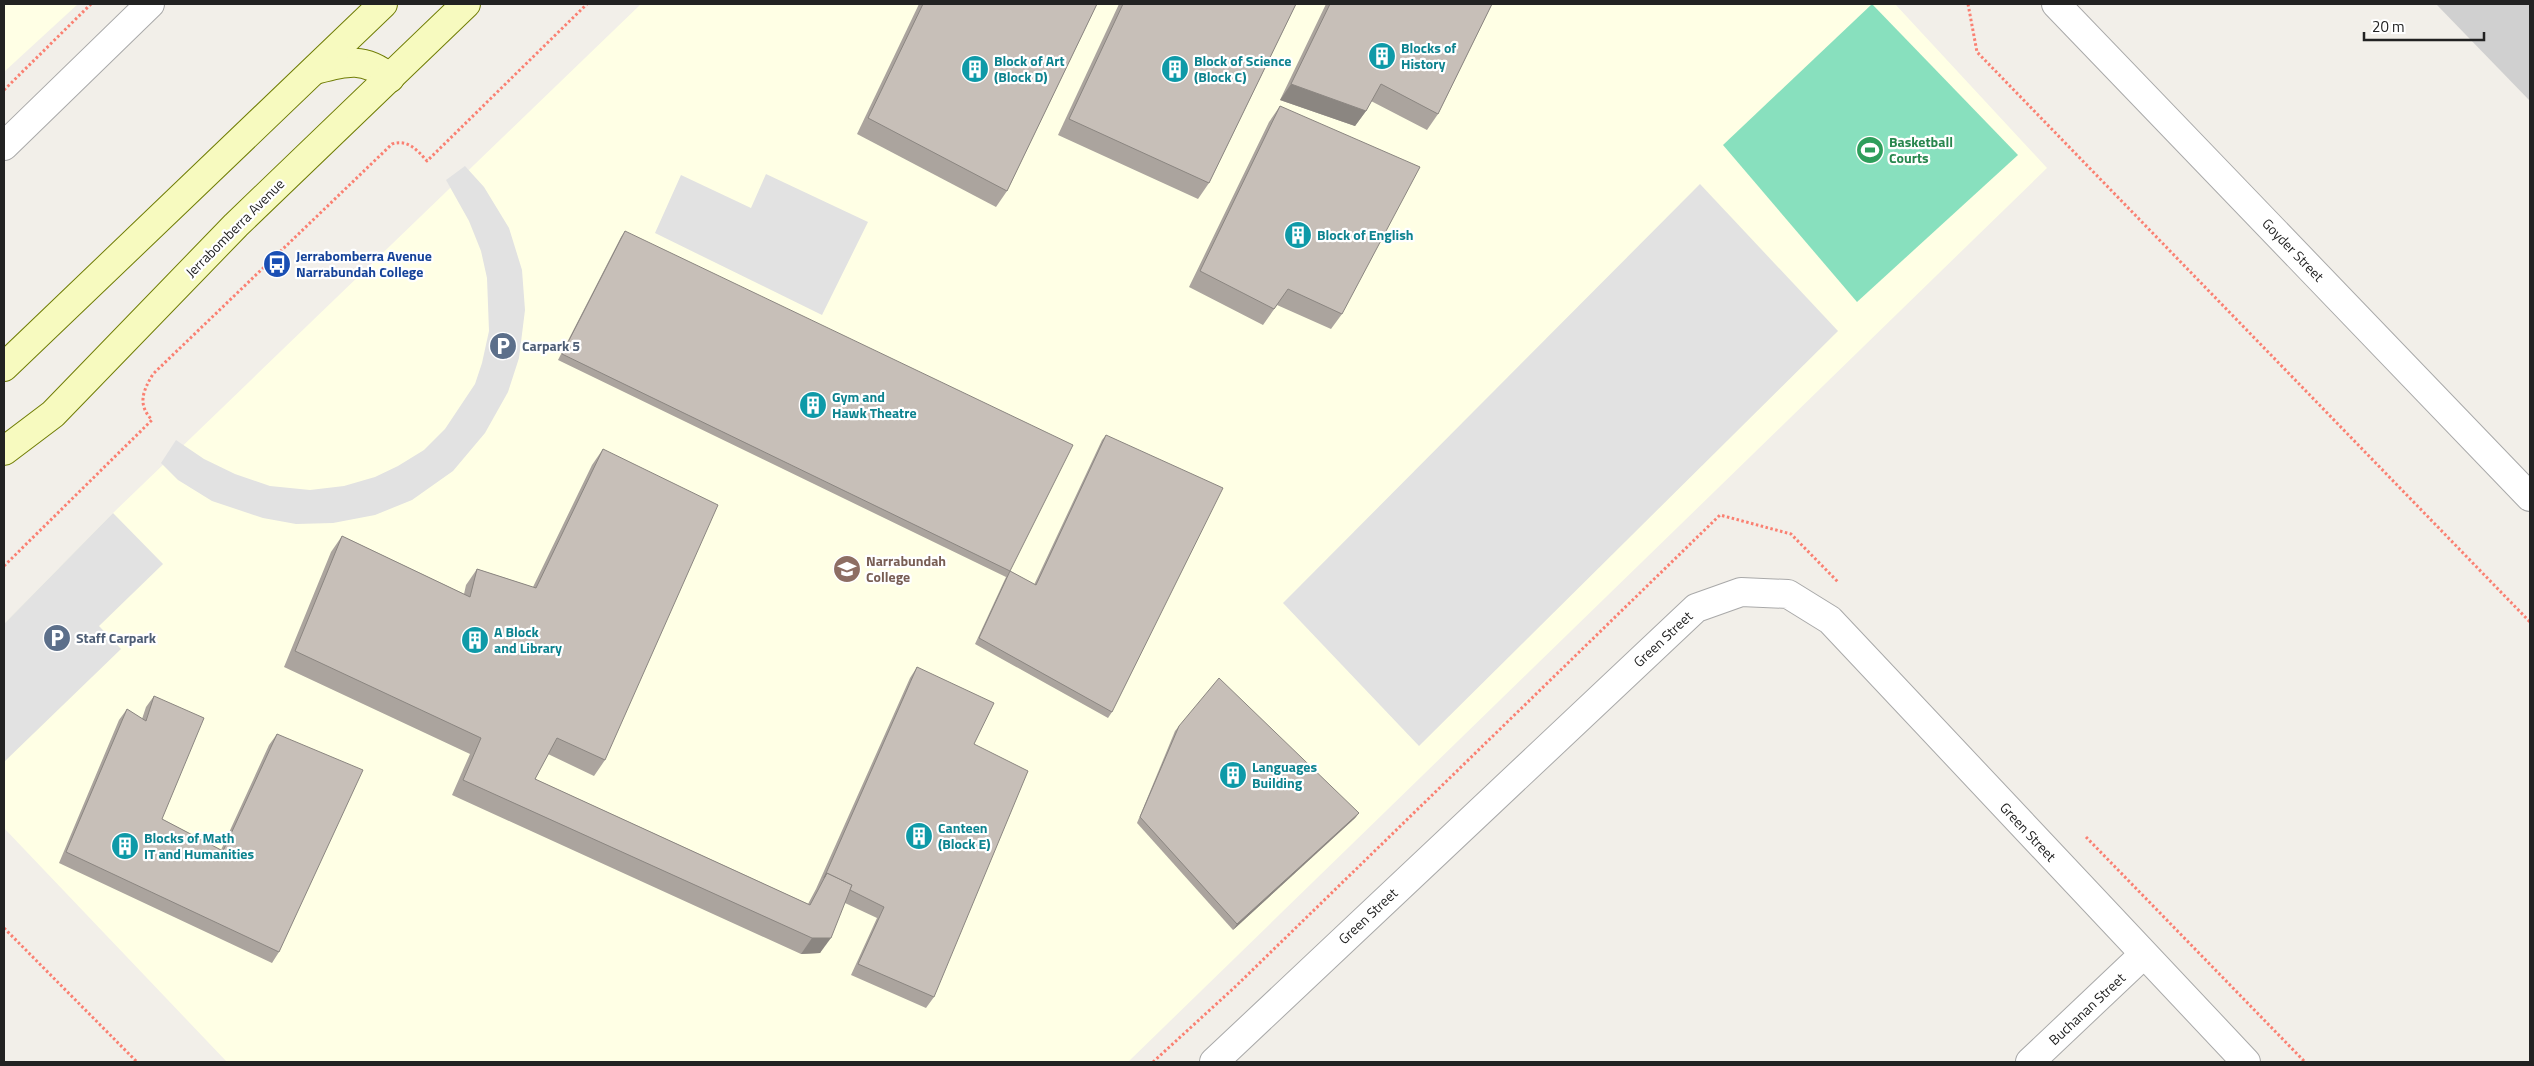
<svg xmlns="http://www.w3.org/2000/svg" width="2534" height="1066" font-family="'Titillium Web',sans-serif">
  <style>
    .education { fill: #ffffe5 }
    .religious { fill: #d0d0d0 }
    .pitch { fill: #88e0be }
    .parking { fill: #e2e2e2 }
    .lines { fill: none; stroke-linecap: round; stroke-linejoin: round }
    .minor-casing { stroke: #a9a9a9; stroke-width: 30 }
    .tertiary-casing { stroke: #a9a9a9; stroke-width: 30 }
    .secondary-casing { stroke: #707d05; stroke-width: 30 }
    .path { stroke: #fa8072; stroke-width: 3; stroke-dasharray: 2.5 2.5; stroke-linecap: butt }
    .minor { stroke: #fff; stroke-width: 28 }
    .tertiary { stroke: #fff; stroke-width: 28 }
    .secondary { stroke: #f7fabf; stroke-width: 28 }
    .wall { fill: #aba49e }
    .shaded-wall { fill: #8b8681 }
    .building { fill: #c7bfb8; stroke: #8b8681 }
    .labels { text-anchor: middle; stroke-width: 4.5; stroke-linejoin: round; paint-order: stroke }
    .culture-label { font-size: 14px; font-weight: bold; fill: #0d838f; stroke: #fff; text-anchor: start }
    .leisure-label { font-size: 14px; font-weight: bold; fill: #27864d; stroke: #fff; text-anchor: start }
    .street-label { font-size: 14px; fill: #222; stroke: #fff }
    .transit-label { font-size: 14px; font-weight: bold; fill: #164399; stroke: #fff; text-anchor: start }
    .service-label { font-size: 14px; font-weight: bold; fill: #4e5e75; stroke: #fff; text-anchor: start }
    .education-label { font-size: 14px; font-weight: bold; fill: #785e54; stroke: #fff; text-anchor: start }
  </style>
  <rect width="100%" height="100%" fill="#f2efe9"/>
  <g class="education">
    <path d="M 4,4 L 78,4 L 4,72 Z"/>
    <path d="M 641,4 L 1895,4 L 2047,168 L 1128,1062 L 227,1062 L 4,828 L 4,624 L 113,513 Z"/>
  </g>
  <path class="religious" d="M 2436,4 L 2530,4 L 2530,101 Z"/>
  <path class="pitch" d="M 1872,4 L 2018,155 L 1857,302 L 1723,145 Z"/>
  <g class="parking">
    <path d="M 465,166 L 484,187 L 509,228 L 522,270 L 525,310 L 519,358 L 508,392 L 485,433 L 453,471 L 412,500 L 375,515 L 333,523 L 296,524 L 263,518 L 212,501 L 178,480 L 161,463 L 176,440 L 204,459 L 235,474 L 270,486 L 310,490 L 344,486 L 375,477 L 398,466 L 424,450 L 445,429 L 475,384 L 482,363 L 489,331 L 487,278 L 481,251 L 469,221 L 446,180 Z"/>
    <path d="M 766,174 L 868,222 L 822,315 L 655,233 L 681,175 L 751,208 Z"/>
    <path d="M 1700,184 L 1838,331 L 1419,746 L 1283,603 Z"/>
    <path d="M 113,513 L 163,564 L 99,626 L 121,649 L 4,762 L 4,624 Z"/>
  </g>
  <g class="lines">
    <g class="minor-casing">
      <g id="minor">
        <path d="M 4,146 L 150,4"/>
        <path d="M 1214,1062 L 1696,608 L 1741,592 L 1788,594 L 1830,620 L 2246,1062"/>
        <path d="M 2030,1062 L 2143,955"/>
      </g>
    </g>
    <g class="tertiary-casing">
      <path id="tertiary" d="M 2056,4 L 2530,497"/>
    </g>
    <g class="secondary-casing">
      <g id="secondary">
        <path d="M 315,70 C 345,62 364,56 390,78"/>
        <path d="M 4,367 L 383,4"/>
        <path d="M 4,451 L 53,414 L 236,225 L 466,4"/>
      </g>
    </g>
    <g class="path">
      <path d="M 1968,4 L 1977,52 L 2530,622"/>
      <path d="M 4,90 L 91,4"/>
      <path d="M 4,566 L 152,420 C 137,404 143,391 153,374 L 392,144 C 408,139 417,150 427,161 L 587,4"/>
      <path d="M 2086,837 L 2305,1062"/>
      <path d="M 4,928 L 137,1062"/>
      <path d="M 1153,1062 L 1236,986 L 1720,515 L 1791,534 L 1838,582"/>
    </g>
    <use href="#minor" class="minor"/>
    <use href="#tertiary" class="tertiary"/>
    <use href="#secondary" class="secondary"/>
  </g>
  <g class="wall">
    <path d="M 919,4 L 1097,4 L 1007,191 L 996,207 L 857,134 Z"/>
    <path d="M 1119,4 L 1296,4 L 1209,183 L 1198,199 L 1058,135 Z"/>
    <path d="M 1326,4 L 1492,4 L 1438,114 L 1427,130 L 1371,101 L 1366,111 L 1355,126 L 1280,100 Z"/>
    <path d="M 1280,106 L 1342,314 L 1331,329 L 1277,305 L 1263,325 L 1189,287 L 1269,122 Z"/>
    <path d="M 625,231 L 1010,571 L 1034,585 L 1102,440 L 1106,435 L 1112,712 L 1108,718 L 975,644 L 1006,577 L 558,360 L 621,237 Z"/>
    <path d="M 603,449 L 605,760 L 594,776 L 548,754 L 535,779 L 808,904 L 816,889 L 910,678 L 917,667 L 974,744 L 934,997 L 926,1008 L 851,975 L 877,918 L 845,903 L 820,953 L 801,954 L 452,795 L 470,754 L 284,667 L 331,552 L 342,536 L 464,594 L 466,585 L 477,569 L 533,587 L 592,465 Z"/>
    <path d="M 154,696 L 162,819 L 221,850 L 269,745 L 277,734 L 279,952 L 272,963 L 59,863 L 119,720 L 127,709 L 142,719 L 146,707 Z"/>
    <path d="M 1179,726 L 1359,813 L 1355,818 L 1233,930 L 1137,823 L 1175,731 Z"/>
  </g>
  <g class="shaded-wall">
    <path d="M 1291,84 L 1366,111 L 1355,126 L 1280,100 Z"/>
    <path d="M 1359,813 L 1355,818 L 1233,930 L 1237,924 Z"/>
    <path d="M 812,938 L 831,938 L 820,953 L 801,954 Z"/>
  </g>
  <g class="building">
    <path d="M 923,4 L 1097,4 L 1007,191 L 868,118 Z"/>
    <path d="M 1123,4 L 1296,4 L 1209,183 L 1069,119 Z"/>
    <path d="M 1330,4 L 1492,4 L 1438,114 L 1381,84 L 1366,111 L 1291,84 Z"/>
    <path d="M 1280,106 L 1420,167 L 1342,314 L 1288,289 L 1274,309 L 1200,271 Z"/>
    <path d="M 625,231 L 1073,445 L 1010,571 L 562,354 Z"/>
    <path d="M 1106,435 L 1223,488 L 1112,712 L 979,638 L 1010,571 L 1036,585 Z"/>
    <path d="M 603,449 L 718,505 L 605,760 L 557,738 L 535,779 L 810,905 L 827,873 L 852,885 L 831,938 L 812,938 L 463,780 L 481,738 L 295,651 L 342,536 L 470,597 L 477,569 L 536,588 Z"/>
    <path d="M 917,667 L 994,703 L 974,744 L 1028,771 L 934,997 L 858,964 L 884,907 L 850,890 L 852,885 L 827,873 L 824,878 Z"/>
    <path d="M 1219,678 L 1359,813 L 1237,924 L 1140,817 L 1179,726 Z"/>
    <path d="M 154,696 L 204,718 L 162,819 L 223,851 L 277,734 L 363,770 L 279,952 L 66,852 L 127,709 L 146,721 Z"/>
  </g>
  <defs>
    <g id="building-disc" transform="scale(1.4375)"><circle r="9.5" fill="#0f9aa8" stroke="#fff"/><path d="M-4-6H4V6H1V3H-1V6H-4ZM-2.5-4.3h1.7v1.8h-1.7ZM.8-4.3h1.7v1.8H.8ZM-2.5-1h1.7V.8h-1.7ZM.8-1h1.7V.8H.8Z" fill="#fff"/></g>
    <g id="stadium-disc" transform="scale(1.4375)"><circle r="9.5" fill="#2e9e5b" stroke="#fff"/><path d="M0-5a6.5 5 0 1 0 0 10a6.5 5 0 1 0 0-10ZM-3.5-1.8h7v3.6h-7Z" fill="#fff"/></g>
    <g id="bus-disc" transform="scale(1.4375)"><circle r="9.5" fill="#1a4fb4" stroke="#fff"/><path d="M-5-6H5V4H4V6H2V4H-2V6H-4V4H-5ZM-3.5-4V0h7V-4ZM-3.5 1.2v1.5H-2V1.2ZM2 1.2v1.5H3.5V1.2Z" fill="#fff"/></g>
    <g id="parking-disc" transform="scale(1.4375)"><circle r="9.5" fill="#5c6f8a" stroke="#fff"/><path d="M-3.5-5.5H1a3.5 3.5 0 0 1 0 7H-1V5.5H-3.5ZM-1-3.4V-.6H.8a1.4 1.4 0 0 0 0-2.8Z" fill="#fff"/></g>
    <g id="school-disc" transform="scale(1.4375)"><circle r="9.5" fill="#8d6e63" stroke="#fff"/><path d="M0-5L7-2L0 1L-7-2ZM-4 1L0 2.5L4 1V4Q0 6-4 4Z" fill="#fff"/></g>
  </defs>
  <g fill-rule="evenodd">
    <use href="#building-disc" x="1382" y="56"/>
    <use href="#building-disc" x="975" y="69"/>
    <use href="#building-disc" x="1175" y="69"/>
    <use href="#stadium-disc" x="1870" y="150"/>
    <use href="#building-disc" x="1298" y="235"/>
    <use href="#bus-disc" x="277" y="264"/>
    <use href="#parking-disc" x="503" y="346"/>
    <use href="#building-disc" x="813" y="405"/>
    <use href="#school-disc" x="847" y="569"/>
    <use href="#parking-disc" x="57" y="638"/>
    <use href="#building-disc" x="475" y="640"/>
    <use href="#building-disc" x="1233" y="775"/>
    <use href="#building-disc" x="919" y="836"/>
    <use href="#building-disc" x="125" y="846"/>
  </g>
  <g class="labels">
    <g class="culture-label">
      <text x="1401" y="53">Blocks of<tspan x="1401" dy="16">History</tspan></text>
      <text x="994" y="66">Block of Art<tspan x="994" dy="16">(Block D)</tspan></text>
      <text x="1194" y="66">Block of Science<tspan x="1194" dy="16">(Block C)</tspan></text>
      <text x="1317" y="240">Block of English</text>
      <text x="832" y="402">Gym and<tspan x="832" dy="16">Hawk Theatre</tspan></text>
      <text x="494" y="637">A Block<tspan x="494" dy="16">and Library</tspan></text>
      <text x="1252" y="772">Languages<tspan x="1252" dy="16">Building</tspan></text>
      <text x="938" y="833">Canteen<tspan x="938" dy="16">(Block E)</tspan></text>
      <text x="144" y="843">Blocks of Math<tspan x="144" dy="16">IT and Humanities</tspan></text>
    </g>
    <g class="leisure-label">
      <text x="1889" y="147">Basketball<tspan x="1889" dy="16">Courts</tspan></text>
    </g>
    <g class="street-label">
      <text transform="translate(235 228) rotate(-45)" y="5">Jerrabomberra Avenue</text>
      <text transform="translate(2293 250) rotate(46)" y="5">Goyder Street</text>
      <text transform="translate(1663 639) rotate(-43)" y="5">Green Street</text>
      <text transform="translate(2028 832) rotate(47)" y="5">Green Street</text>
      <text transform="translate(1368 916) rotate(-43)" y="5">Green Street</text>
      <text transform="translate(2087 1009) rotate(-43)" y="5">Buchanan Street</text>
    </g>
    <g class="transit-label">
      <text x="296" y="261">Jerrabomberra Avenue<tspan x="296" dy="16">Narrabundah College</tspan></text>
    </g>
    <g class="service-label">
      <text x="522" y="351">Carpark 5</text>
      <text x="76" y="643">Staff Carpark</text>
    </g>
    <g class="education-label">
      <text x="866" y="566">Narrabundah<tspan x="866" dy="16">College</tspan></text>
    </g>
  </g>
  <rect width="2534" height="1066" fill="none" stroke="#222222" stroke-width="10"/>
  <path d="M2364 32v8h120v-8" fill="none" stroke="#222222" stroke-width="2.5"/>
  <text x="2372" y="32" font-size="15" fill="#222222" stroke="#ffffff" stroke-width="4" paint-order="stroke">20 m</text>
</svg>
